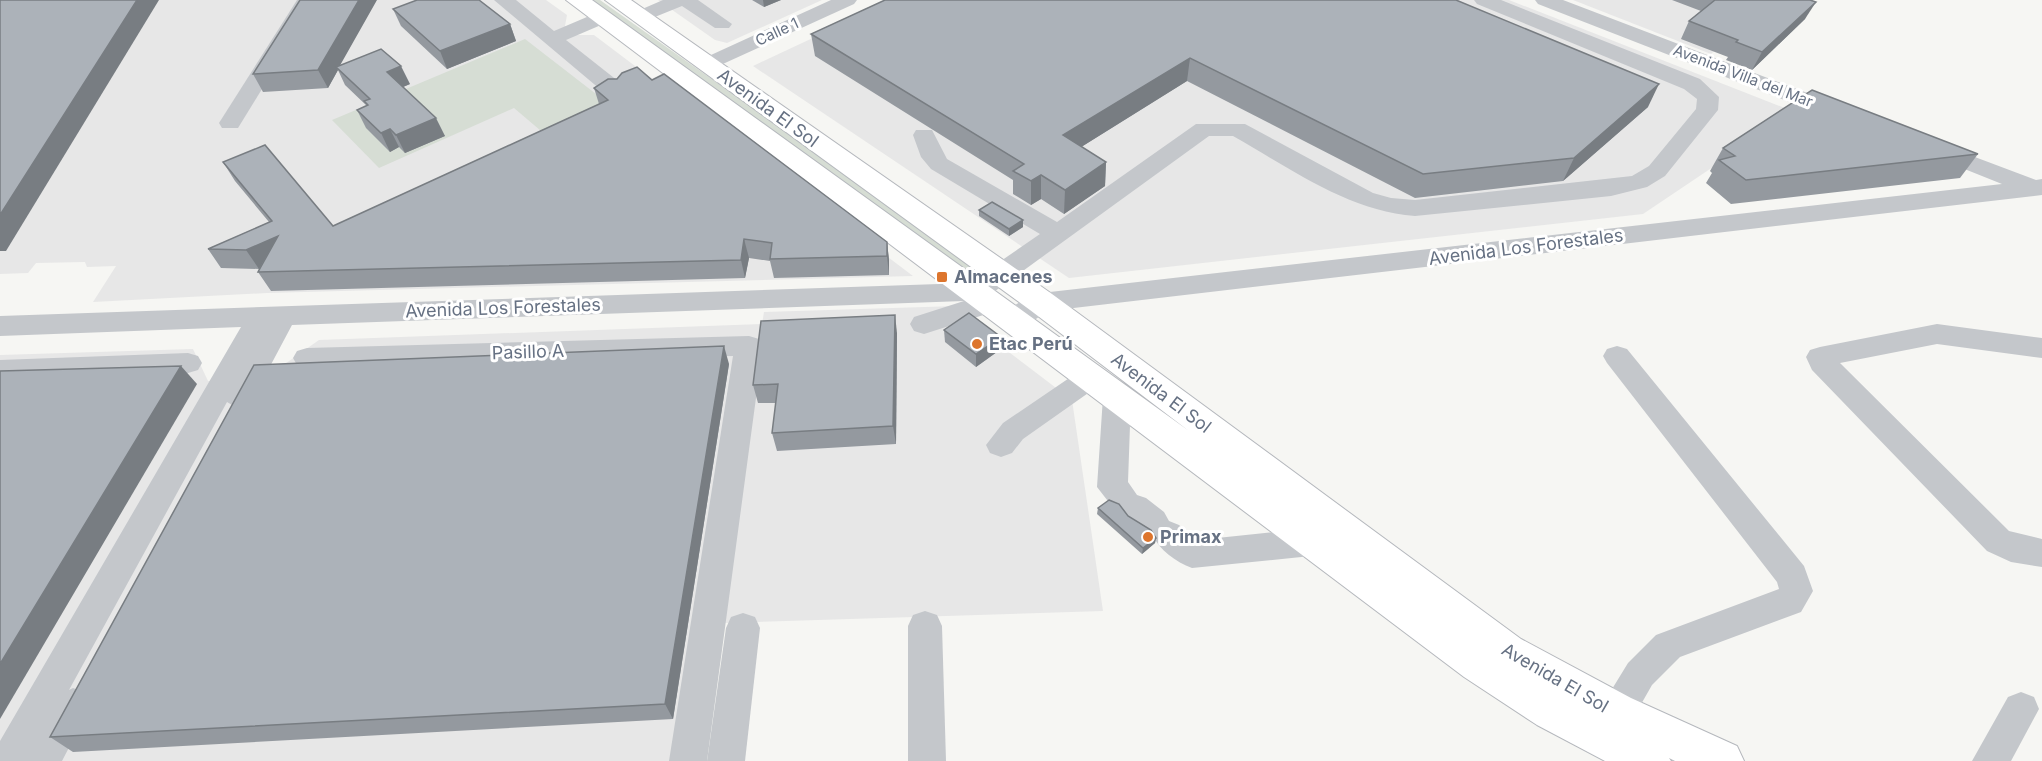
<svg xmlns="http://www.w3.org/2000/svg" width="2042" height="761" font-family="Inter,sans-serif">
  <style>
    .built { fill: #e7e7e7 }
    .green { fill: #d6ddd4 }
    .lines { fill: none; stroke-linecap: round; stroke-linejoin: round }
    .major-casing { stroke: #b5b8bd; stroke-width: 2 }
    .minor { fill: #c4c7cb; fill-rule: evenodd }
    .major { fill: #fff; fill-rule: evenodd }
    .wall { fill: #94999f }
    .shaded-wall { fill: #787d82 }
    .building { fill: #acb2b9; stroke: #787d82; stroke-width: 1.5 }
    .poi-dot { fill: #dd752d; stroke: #fff; stroke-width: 2 }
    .labels { text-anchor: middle; stroke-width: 6; stroke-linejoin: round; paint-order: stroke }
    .far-street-label { font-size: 15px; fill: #667183; stroke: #fff }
    .street-label { font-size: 18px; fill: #667183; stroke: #fff }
    .poi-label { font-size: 18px; font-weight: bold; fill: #667183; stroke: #fff; text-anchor: start }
  </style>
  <rect width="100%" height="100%" fill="#f6f6f3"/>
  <g class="built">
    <path d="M 0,0 L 546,0 L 567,15 L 565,26 L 576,35 L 594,35 L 913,276 L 267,293 L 93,302 L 116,266 L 87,267 L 85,262 L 36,263 L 28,273 L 0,274 Z"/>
    <path d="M 658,0 L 822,0 L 727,43 L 715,40 Z"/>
    <path d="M 894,0 L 1509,0 L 1795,112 L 1643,214 L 1069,278 L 753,66 Z"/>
    <path d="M 1573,0 L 1768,0 L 1711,54 Z"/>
    <path d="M 957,306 L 969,322 L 1072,400 L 1103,611 L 725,623 L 706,761 L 0,761 L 0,355 L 193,349 L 208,381 L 262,380 L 319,340 L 762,324 L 764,312 Z"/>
  </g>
  <g class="green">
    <path d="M 587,0 L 600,0 L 979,268 L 980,271 L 977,274 L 968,272 Z"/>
    <path d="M 525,39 L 618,111 L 554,142 L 514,108 L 379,168 L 332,120 Z"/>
  </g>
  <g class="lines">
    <g class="major-casing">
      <path id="major" d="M 566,0 L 592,0 L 1189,431 L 1030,310 L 605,0 L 631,0 L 1052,294 L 1521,639 L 1631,698 L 1737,746 L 1744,761 L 1675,761 L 1669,758 L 1671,761 L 1605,761 L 1537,725 L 1464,677 Z"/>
    </g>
    <g class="minor">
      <path d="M 297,0 L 317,0 L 238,128 L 222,128 L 219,123 Z"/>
      <path d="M 494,0 L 516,0 L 554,31 L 594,14 L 608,14 L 611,18 L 608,22 L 566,40 L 623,85 L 626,90 L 623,95 L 607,95 Z"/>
      <path d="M 663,0 L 698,0 L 732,24 L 729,28 L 715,28 L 682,6 L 640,23 L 633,21 L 630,17 L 633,13 Z"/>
      <path d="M 831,0 L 857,0 L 854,4 L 714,68 L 700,68 L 696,64 L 700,60 Z"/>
      <path d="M 1474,0 L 1501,0 L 1700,79 L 1719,97 L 1718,110 L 1665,176 L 1647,187 L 1611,196 L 1415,216 C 1348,211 1290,168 1233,136 L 1209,136 L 991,294 L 999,296 L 1003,303 L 999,310 L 924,334 L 914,331 L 910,324 L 914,317 L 964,301 L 292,325 L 249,406 L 239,409 L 227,402 L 69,690 L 73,688 L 86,693 L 91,705 L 62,761 L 0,761 L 0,741 L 241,327 L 0,336 L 0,316 L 969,283 L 1040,234 L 931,169 L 921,157 L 913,135 L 916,130 L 932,130 L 947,159 L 1057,222 L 1196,124 L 1245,124 L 1373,193 L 1391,198 L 1415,200 L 1632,176 L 1649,166 L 1696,109 L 1697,99 L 1684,89 L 1477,4 Z"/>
      <path d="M 1535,0 L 1563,0 L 1844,107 L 1847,112 L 1844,117 L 1828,117 L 1538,4 Z"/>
      <path d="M 1935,142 L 2036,180 L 2042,179 L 2042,195 L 1048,311 C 1033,320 1022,332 1004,327 L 1000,320 C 1008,307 1027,297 1041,293 L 2002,184 L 1927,154 L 1923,149 L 1927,144 Z"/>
      <path d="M 1937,324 L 2042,338 L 2042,358 L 1937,344 L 1840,363 L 2009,531 L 2042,539 L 2042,567 L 2011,562 L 1987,551 L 1812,370 L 1806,357 L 1810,350 L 1820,347 Z"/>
      <path d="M 749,336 L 759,339 L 763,346 L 707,761 L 669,761 L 733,356 L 307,368 L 297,365 L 293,358 L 297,351 L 307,348 Z"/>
      <path d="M 1617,346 L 1627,349 L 1804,566 L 1813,591 L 1801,612 L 1680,657 L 1652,685 L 1636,713 L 1659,761 L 1621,761 L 1598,712 L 1628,663 L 1656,635 L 1779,589 L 1777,582 L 1607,363 L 1603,356 L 1607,349 Z"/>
      <path d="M 188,353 L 198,356 L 202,363 L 198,370 L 188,373 L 0,380 L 0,360 Z"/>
      <path d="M 1091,366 L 1101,370 L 1105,377 L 1101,384 L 1023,439 L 1012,453 L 1001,457 L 990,453 L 986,445 L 1003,423 L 1081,370 Z"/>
      <path d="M 1117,386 L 1127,389 L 1131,397 L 1128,482 L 1137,495 L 1146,498 L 1164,512 L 1169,521 L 1179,525 L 1198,540 L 1311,528 L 1322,532 L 1327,542 L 1322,552 L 1311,556 L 1192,568 C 1176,562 1159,550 1152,534 C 1138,529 1126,521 1120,508 L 1111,505 L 1097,487 L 1103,397 L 1107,389 Z"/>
      <path d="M 925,611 L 937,615 L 942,626 L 946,761 L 908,761 L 908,626 L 913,615 Z"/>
      <path d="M 743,613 L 755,617 L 760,628 L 745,761 L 707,761 L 726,628 L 731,617 Z"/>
      <path d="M 2021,692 L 2034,697 L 2039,709 L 2011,761 L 1972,761 L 2008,697 Z"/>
    </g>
    <use href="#major" class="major"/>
  </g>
  <g class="wall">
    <path d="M 752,0 L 781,0 L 764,7 Z"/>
    <path d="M 885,0 L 1648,107 L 1563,181 L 1415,198 L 1187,81 L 1081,147 L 1106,162 L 1105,186 L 1064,214 L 1041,199 L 1031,205 L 1013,194 L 1013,180 L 815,56 L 811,34 Z"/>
    <path d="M 1672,0 L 1810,0 L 1805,19 L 1752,70 L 1726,60 L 1728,57 L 1681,39 L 1689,21 L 1701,11 Z"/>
    <path d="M 393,9 L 510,24 L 516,41 L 447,69 L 401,26 Z"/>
    <path d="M 341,65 L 410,84 L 403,87 L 445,136 L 405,153 L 399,147 L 390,152 L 366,128 L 357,110 L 367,106 L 345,85 L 338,70 L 328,88 L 263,92 L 253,74 Z"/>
    <path d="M 652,80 L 887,242 L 889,260 L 889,275 L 774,278 L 770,261 L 749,258 L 745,278 L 271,291 L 258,272 L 259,269 L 221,268 L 208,249 L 269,222 L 235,181 L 223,162 L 333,226 L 599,104 L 594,88 Z"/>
    <path d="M 1723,148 L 1978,154 L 1960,178 L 1731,204 L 1706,183 L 1712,173 L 1710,171 Z"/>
    <path d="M 979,210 L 1023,227 L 1009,236 L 979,216 Z"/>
    <path d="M 944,330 L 1001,349 L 976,367 L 945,342 Z"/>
    <path d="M 897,333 L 896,444 L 777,451 L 772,433 L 776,403 L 758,403 L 753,385 Z"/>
    <path d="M 729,364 L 673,719 L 73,752 L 50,737 Z"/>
    <path d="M 1098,508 L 1128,516 L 1156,538 L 1155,543 L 1142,554 L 1097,514 Z"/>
  </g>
  <g class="shaded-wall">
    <path d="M 137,0 L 159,0 L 6,251 L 0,251 L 0,215 Z"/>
    <path d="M 359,0 L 377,0 L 338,69 L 336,67 L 338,70 L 328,88 L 318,70 Z"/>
    <path d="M 763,0 L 781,0 L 764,7 Z"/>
    <path d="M 1816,2 L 1805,19 L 1752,70 L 1762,52 Z"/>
    <path d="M 510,24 L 516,41 L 447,69 L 440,51 Z"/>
    <path d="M 1190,58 L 1187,81 L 1062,159 L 1063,135 Z"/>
    <path d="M 401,66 L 410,84 L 396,90 L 387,72 Z"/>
    <path d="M 1659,84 L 1648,107 L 1563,181 L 1574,158 Z"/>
    <path d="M 436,118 L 445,136 L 405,153 L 396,135 Z"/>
    <path d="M 390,129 L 399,147 L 390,152 L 381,133 Z"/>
    <path d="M 1106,162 L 1105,186 L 1064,214 L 1065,190 Z"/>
    <path d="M 1041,175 L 1041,199 L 1031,205 L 1031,181 Z"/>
    <path d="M 1023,220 L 1023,227 L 1009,236 L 1009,229 Z"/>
    <path d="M 278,236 L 259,269 L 246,250 Z"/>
    <path d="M 744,239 L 749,258 L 745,278 L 741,260 Z"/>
    <path d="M 887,242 L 889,260 L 889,275 L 887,256 Z"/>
    <path d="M 895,315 L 897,333 L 896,444 L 893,426 Z"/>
    <path d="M 1001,337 L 1001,349 L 976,367 L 976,354 Z"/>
    <path d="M 724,346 L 729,364 L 673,719 L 665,704 Z"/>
    <path d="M 181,366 L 197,384 L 0,719 L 0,664 Z"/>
    <path d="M 1156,538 L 1155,543 L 1142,554 L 1143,548 Z"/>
  </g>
  <g class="building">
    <path d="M 0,0 L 137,0 L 0,215 Z"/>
    <path d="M 300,0 L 359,0 L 318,70 L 253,74 Z"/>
    <path d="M 417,0 L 479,0 L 510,24 L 440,51 L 393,9 Z"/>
    <path d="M 885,0 L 1456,0 L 1659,84 L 1574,158 L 1423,174 L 1190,58 L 1063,135 L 1106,162 L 1065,190 L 1041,175 L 1031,181 L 1013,171 L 1024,164 L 811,34 Z"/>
    <path d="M 1715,0 L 1810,0 L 1816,2 L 1762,52 L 1736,42 L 1738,40 L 1689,21 Z"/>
    <path d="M 381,49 L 401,66 L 387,72 L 436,118 L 396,135 L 390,129 L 381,133 L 357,110 L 368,105 L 364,101 L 370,99 L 336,67 Z"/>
    <path d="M 637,67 L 652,80 L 664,74 L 887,242 L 887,256 L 770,259 L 772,243 L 744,239 L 741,260 L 258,272 L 278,236 L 246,250 L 208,249 L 272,221 L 223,162 L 265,145 L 333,226 L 608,100 L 594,88 L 608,79 L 617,79 L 622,73 Z"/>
    <path d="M 1812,90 L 1978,154 L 1746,180 L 1719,160 L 1735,156 L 1723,148 Z"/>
    <path d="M 992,202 L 1023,220 L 1009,229 L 979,210 Z"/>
    <path d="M 969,313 L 1001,337 L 976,354 L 944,330 Z"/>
    <path d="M 895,315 L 893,426 L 772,433 L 778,384 L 753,385 L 761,321 Z"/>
    <path d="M 724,346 L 665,704 L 50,737 L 254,365 Z"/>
    <path d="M 181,366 L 0,664 L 0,371 Z"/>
    <path d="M 1109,500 L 1119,504 L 1128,516 L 1151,530 L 1156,538 L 1143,548 L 1098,508 Z"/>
  </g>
  <g class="poi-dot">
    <rect x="936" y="271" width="12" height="12" rx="3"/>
    <circle cx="977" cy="344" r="6"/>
    <circle cx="1148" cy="537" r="6"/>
  </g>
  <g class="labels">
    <g class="far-street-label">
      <text transform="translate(777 32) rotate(-25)" y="5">Calle 1</text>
      <text transform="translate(1743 76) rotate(21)" y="5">Avenida Villa del Mar</text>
    </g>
    <g class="street-label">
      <text transform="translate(768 108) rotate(36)" y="6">Avenida El Sol</text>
      <text transform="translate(1526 247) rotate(-7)" y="6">Avenida Los Forestales</text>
      <text transform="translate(503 308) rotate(-2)" y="6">Avenida Los Forestales</text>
      <text transform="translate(528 352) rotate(-2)" y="6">Pasillo A</text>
      <text transform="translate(1161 393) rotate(37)" y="6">Avenida El Sol</text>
      <text transform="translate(1555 678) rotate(30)" y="6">Avenida El Sol</text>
    </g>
    <g class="poi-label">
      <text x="954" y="283">Almacenes</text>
      <text x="989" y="350">Etac Perú</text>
      <text x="1160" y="543">Primax</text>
    </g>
  </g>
</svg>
